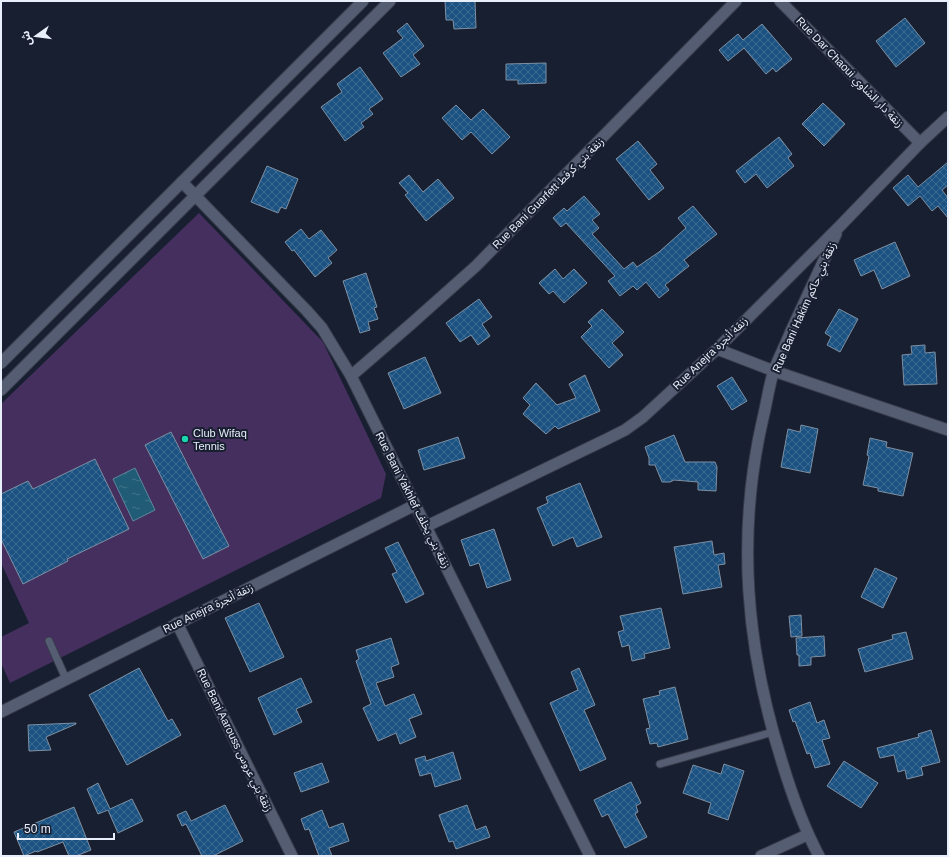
<svg xmlns="http://www.w3.org/2000/svg" width="949" height="857" font-family="Helvetica,'Noto Sans Arabic',sans-serif">
  <style>
    .pitch { fill: #452f5e }
    .water { fill: url(#water-ripples); stroke: #5d889e }
    .building { fill: url(#building-cross-hatch); stroke: #7e90a3 }
    .lines { fill: none; stroke-linecap: round; stroke-linejoin: round }
    .service-casing { stroke: #363b4a; stroke-width: 9 }
    .minor-casing { stroke: #363b4a; stroke-width: 13 }
    .tertiary-casing { stroke: #363b4a; stroke-width: 13 }
    .service { stroke: #555d72; stroke-width: 7 }
    .minor { stroke: #555d72; stroke-width: 11 }
    .tertiary { stroke: #555d72; stroke-width: 11 }
    .poi-dot { fill: #1bd5b1; stroke: #181f30; stroke-width: 1.5 }
    .labels { text-anchor: middle; stroke-width: 4; stroke-linejoin: round; paint-order: stroke }
    .street-label { font-size: 11px; fill: #e8eefa; stroke: #181f30 }
    .poi-label { font-size: 11px; fill: #e8eefa; stroke: #181f30; text-anchor: start }
  </style>
  <defs>
    <pattern id="water-ripples" width="26" height="14" patternUnits="userSpaceOnUse"><rect width="26" height="14" fill="#215c76"/><path d="M2 4q2-2 4 0t4 0M15 11q2-2 4 0t4 0" fill="none" stroke="#41748a"/></pattern>
    <pattern id="building-cross-hatch" width="8" height="8" patternUnits="userSpaceOnUse"><rect width="8" height="8" fill="#1b5281"/><path d="M0 0l8 8M0 8l8-8" fill="none" stroke="#3c6b94"/></pattern>
  </defs>
  <rect width="100%" height="100%" fill="#181f30"/>
  <path class="pitch" d="M 199,213 L 323,342 L 386,474 L 381,498 L 10,683 L 1,663 L 1,637 L 29,623 L 1,563 L 1,404 Z"/>
  <path class="water" d="M 135,468 L 155,510 L 133,521 L 113,479 Z"/>
  <g class="building">
    <path d="M 445,1 L 475,1 L 476,28 L 454,29 L 453,20 L 446,20 Z"/>
    <path d="M 905,18 L 925,43 L 896,67 L 876,41 Z"/>
    <path d="M 407,23 L 424,46 L 413,55 L 420,64 L 401,77 L 383,53 L 403,38 L 397,31 Z"/>
    <path d="M 762,24 L 792,59 L 776,72 L 773,68 L 766,74 L 744,48 L 728,61 L 719,50 L 738,34 L 743,40 Z"/>
    <path d="M 546,63 L 546,83 L 518,84 L 518,80 L 506,80 L 506,64 Z"/>
    <path d="M 360,67 L 383,99 L 369,109 L 373,114 L 361,123 L 364,127 L 345,141 L 321,107 L 342,92 L 337,84 Z"/>
    <path d="M 823,103 L 845,124 L 824,146 L 802,124 Z"/>
    <path d="M 456,105 L 471,120 L 483,109 L 510,137 L 492,154 L 471,132 L 462,140 L 442,118 Z"/>
    <path d="M 779,137 L 792,154 L 788,158 L 794,166 L 767,188 L 756,174 L 745,183 L 736,171 Z"/>
    <path d="M 638,141 L 657,164 L 650,170 L 664,188 L 649,200 L 616,159 Z"/>
    <path d="M 948,162 L 948,185 L 942,190 L 948,198 L 948,218 L 938,206 L 932,211 L 920,196 L 908,206 L 893,188 L 908,175 L 918,187 Z"/>
    <path d="M 267,166 L 298,179 L 286,209 L 281,207 L 278,213 L 251,202 Z"/>
    <path d="M 409,175 L 423,192 L 438,179 L 454,198 L 426,221 L 405,195 L 408,193 L 399,183 Z"/>
    <path d="M 584,196 L 600,214 L 592,220 L 599,228 L 592,234 L 624,269 L 633,262 L 637,267 L 659,252 L 686,228 L 678,218 L 693,206 L 717,234 L 684,260 L 689,266 L 665,285 L 669,290 L 659,298 L 646,282 L 637,290 L 633,286 L 620,296 L 608,281 L 615,276 L 566,223 L 561,227 L 553,218 L 564,208 L 567,211 Z"/>
    <path d="M 301,229 L 309,239 L 321,230 L 337,250 L 328,258 L 332,263 L 315,277 L 294,250 L 292,251 L 285,242 Z"/>
    <path d="M 895,242 L 910,276 L 882,289 L 874,270 L 861,276 L 854,260 Z"/>
    <path d="M 555,269 L 563,279 L 574,269 L 587,283 L 564,303 L 553,291 L 549,294 L 539,283 Z"/>
    <path d="M 366,273 L 377,307 L 374,308 L 378,319 L 368,322 L 370,330 L 360,333 L 343,281 Z"/>
    <path d="M 479,299 L 492,317 L 482,324 L 490,336 L 478,345 L 471,335 L 460,342 L 446,323 Z"/>
    <path d="M 602,309 L 624,332 L 612,343 L 623,355 L 609,368 L 581,337 L 592,326 L 588,322 Z"/>
    <path d="M 839,309 L 858,319 L 840,352 L 827,345 L 831,337 L 825,333 Z"/>
    <path d="M 925,345 L 925,353 L 935,352 L 937,384 L 904,385 L 902,355 L 912,354 L 911,346 Z"/>
    <path d="M 425,357 L 441,393 L 404,409 L 388,373 Z"/>
    <path d="M 585,375 L 600,411 L 558,429 L 555,426 L 546,434 L 523,414 L 530,405 L 523,398 L 536,383 L 557,405 L 576,398 L 569,384 Z"/>
    <path d="M 732,377 L 747,401 L 732,410 L 717,386 Z"/>
    <path d="M 801,425 L 818,429 L 810,473 L 781,467 L 788,429 L 800,432 Z"/>
    <path d="M 171,432 L 229,546 L 203,559 L 145,445 Z"/>
    <path d="M 674,435 L 685,462 L 715,462 L 717,467 L 716,491 L 698,490 L 698,482 L 674,480 L 670,482 L 662,482 L 655,465 L 649,465 L 649,458 L 645,447 Z"/>
    <path d="M 458,437 L 465,458 L 424,470 L 418,450 Z"/>
    <path d="M 870,438 L 887,442 L 886,447 L 913,453 L 903,496 L 878,491 L 878,488 L 863,485 L 869,456 L 867,455 Z"/>
    <path d="M 95,459 L 129,529 L 67,559 L 68,561 L 23,584 L 1,539 L 1,494 L 28,481 L 33,489 Z"/>
    <path d="M 580,483 L 602,537 L 577,547 L 573,537 L 553,546 L 537,508 L 548,503 L 546,497 Z"/>
    <path d="M 494,529 L 511,580 L 487,588 L 479,563 L 470,566 L 461,540 Z"/>
    <path d="M 712,541 L 714,555 L 724,553 L 725,564 L 718,565 L 722,587 L 683,594 L 674,547 Z"/>
    <path d="M 398,542 L 424,594 L 406,603 L 392,574 L 397,572 L 385,548 Z"/>
    <path d="M 875,568 L 897,578 L 883,608 L 861,597 Z"/>
    <path d="M 259,603 L 284,657 L 250,672 L 225,618 Z"/>
    <path d="M 661,608 L 670,648 L 644,654 L 645,658 L 632,661 L 629,645 L 622,647 L 618,632 L 624,630 L 620,616 Z"/>
    <path d="M 801,615 L 802,636 L 791,637 L 789,616 Z"/>
    <path d="M 906,632 L 913,659 L 865,672 L 858,649 L 893,639 L 892,635 Z"/>
    <path d="M 824,636 L 825,656 L 811,657 L 811,665 L 799,666 L 799,655 L 797,655 L 796,638 Z"/>
    <path d="M 391,638 L 399,664 L 391,667 L 394,677 L 376,683 L 385,706 L 414,694 L 422,714 L 409,719 L 416,737 L 400,744 L 396,733 L 378,741 L 363,708 L 371,704 L 356,661 L 359,659 L 356,650 Z"/>
    <path d="M 139,668 L 168,721 L 172,719 L 181,735 L 127,765 L 89,695 Z"/>
    <path d="M 579,668 L 595,705 L 584,710 L 606,759 L 580,771 L 550,703 L 578,690 L 571,672 Z"/>
    <path d="M 301,678 L 312,702 L 296,709 L 302,722 L 274,735 L 258,698 Z"/>
    <path d="M 675,687 L 688,739 L 658,747 L 657,743 L 650,744 L 646,729 L 650,728 L 643,699 L 660,695 L 659,691 Z"/>
    <path d="M 810,702 L 817,723 L 824,720 L 830,738 L 822,740 L 830,764 L 815,768 L 810,753 L 807,754 L 795,721 L 793,722 L 789,710 Z"/>
    <path d="M 76,723 L 76,724 L 46,737 L 51,750 L 29,751 L 28,725 Z"/>
    <path d="M 931,730 L 940,762 L 921,767 L 923,775 L 907,779 L 905,770 L 898,772 L 894,755 L 880,758 L 877,748 L 919,737 L 918,734 Z"/>
    <path d="M 453,752 L 461,779 L 435,787 L 431,773 L 420,776 L 415,759 L 425,756 L 426,761 Z"/>
    <path d="M 844,761 L 878,783 L 861,808 L 827,786 Z"/>
    <path d="M 322,763 L 329,782 L 301,792 L 294,773 Z"/>
    <path d="M 724,764 L 744,771 L 728,820 L 708,813 L 711,803 L 683,793 L 693,765 L 721,774 Z"/>
    <path d="M 631,782 L 641,803 L 636,806 L 638,812 L 635,814 L 647,837 L 625,848 L 608,814 L 602,817 L 594,800 Z"/>
    <path d="M 98,783 L 110,809 L 132,799 L 143,821 L 118,833 L 108,810 L 98,814 L 87,789 Z"/>
    <path d="M 225,805 L 243,841 L 213,856 L 202,856 L 186,824 L 182,826 L 177,815 L 186,811 L 191,821 Z"/>
    <path d="M 467,805 L 476,830 L 486,826 L 490,837 L 456,849 L 453,841 L 449,842 L 439,815 Z"/>
    <path d="M 74,807 L 91,850 L 76,856 L 69,856 L 63,842 L 37,852 L 36,851 L 24,856 L 14,832 Z"/>
    <path d="M 322,810 L 329,828 L 343,823 L 349,841 L 329,848 L 332,856 L 319,856 L 309,829 L 305,830 L 301,819 Z"/>
  </g>
  <g class="lines">
    <g class="service-casing">
      <g id="service">
        <path d="M 49,641 L 66,679"/>
        <path d="M 660,764 L 773,732"/>
      </g>
    </g>
    <g class="minor-casing">
      <g id="minor">
        <path d="M 780,1 L 920,143"/>
        <path d="M 182,182 L 307,311 L 322,328 L 351,376 L 590,856"/>
        <path d="M 717,349 L 774,371 L 948,430"/>
        <path d="M 351,376 L 411,324 L 476,266 L 736,1"/>
        <path d="M 427,526 L 607,439 L 625,430 L 643,417 L 717,349 L 840,226 L 920,143 L 948,117"/>
        <path d="M 177,623 L 292,856"/>
        <path d="M 1,712 L 415,505"/>
        <path d="M 761,856 L 807,835"/>
        <path d="M 819,856 C 803,826 792,795 782,762 C 746,648 736,535 763,418 C 767,402 769,385 774,370 C 779,357 786,344 791,331 C 806,299 821,266 836,234"/>
      </g>
    </g>
    <g class="tertiary-casing">
      <g id="tertiary">
        <path d="M 1,363 L 363,1"/>
        <path d="M 1,390 L 390,1"/>
      </g>
    </g>
    <use href="#service" class="service"/>
    <use href="#minor" class="minor"/>
    <use href="#tertiary" class="tertiary"/>
  </g>
  <circle class="poi-dot" cx="185" cy="439" r="4"/>
  <g class="labels">
    <g class="street-label">
      <text transform="translate(850 72) rotate(46)" y="4">Rue Dar Chaoui زنقة دار الشاوي</text>
      <text transform="translate(548 193) rotate(-45)" y="4">Rue Bani Guarfett زنقة بني كرفط</text>
      <text transform="translate(804 307) rotate(-66)" y="4">Rue Bani Hakim زنقة بني حاكم</text>
      <text transform="translate(710 353) rotate(-44)" y="4">Rue Anejra زنقة أنجرة</text>
      <text transform="translate(413 500) rotate(63)" y="4">Rue Bani Yakhlef زنقة بني يخلف</text>
      <text transform="translate(208 608) rotate(-26)" y="4">Rue Anejra زنقة أنجرة</text>
      <text transform="translate(235 740) rotate(64)" y="4">Rue Bani Aarouss زنقة بني عروس</text>
    </g>
    <g class="poi-label">
      <text x="193" y="437">Club Wifaq<tspan x="193" dy="13">Tennis</tspan></text>
    </g>
  </g>
  <rect width="949" height="857" fill="none" stroke="#e8eefa" stroke-width="4"/>
  <g transform="translate(36 36) rotate(256)" stroke="#181f30" stroke-width="3" paint-order="stroke">
  <path d="M0-3L7 15L0 10L-7 15Z" fill="#e8eefa"/>
  <text y="-6" font-size="11" font-weight="bold" text-anchor="middle" fill="#e8eefa">ش</text>
  </g>
  <path d="M18 833v6h96v-6" fill="none" stroke="#e8eefa" stroke-width="2"/>
  <text x="24" y="833" font-size="12" fill="#e8eefa" stroke="#181f30" stroke-width="3" paint-order="stroke">50 m</text>
</svg>
